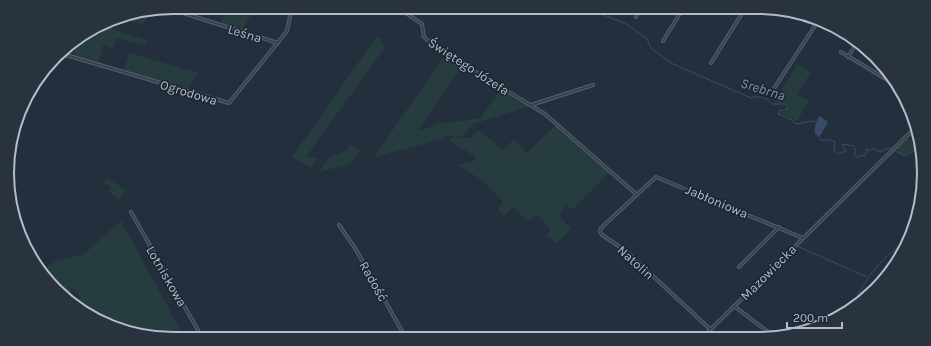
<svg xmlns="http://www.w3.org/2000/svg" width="931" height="346" font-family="Karla,sans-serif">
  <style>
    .green { fill: #263c3f }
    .water { fill: #394c67 }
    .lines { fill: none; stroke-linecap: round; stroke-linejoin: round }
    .stream { stroke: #394c67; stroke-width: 1 }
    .minor-casing { stroke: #565f6c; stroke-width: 4 }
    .minor { stroke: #38414e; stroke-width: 2 }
    .labels { text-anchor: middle; stroke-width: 3.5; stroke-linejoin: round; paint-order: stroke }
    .street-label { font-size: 13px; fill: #b4bcc9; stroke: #1d2633 }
    .water-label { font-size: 14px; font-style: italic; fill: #7c92b1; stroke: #1d2633 }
    .rim { fill: none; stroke: #b4bcc9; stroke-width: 2 }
  </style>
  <rect width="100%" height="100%" fill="#242f3e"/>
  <g class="green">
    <path d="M 228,7 L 255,7 L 242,31 L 220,24 Z"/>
    <path d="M 150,11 L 143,25 L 117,17 L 119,16 Z"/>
    <path d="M 115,18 L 112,29 L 147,40 L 145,46 L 116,38 L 113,48 L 103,45 L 98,63 L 73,56 L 78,40 Z"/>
    <path d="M 377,36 L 383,40 L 381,43 L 385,47 L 306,157 L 318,158 L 311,168 L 292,157 Z"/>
    <path d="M 129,53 L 198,73 L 186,90 L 124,71 Z"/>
    <path d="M 445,55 L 462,65 L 418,131 L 438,124 L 481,118 L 501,88 L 530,106 L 473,124 L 464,135 L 460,137 L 445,136 L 443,139 L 374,157 Z"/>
    <path d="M 797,65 L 811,72 L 797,94 L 809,101 L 797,121 L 779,113 L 785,111 L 788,107 L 787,103 L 774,103 Z"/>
    <path d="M 40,76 L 46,80 L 22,111 L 29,90 Z"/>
    <path d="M 556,125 L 610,172 L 572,210 L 566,205 L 560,212 L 561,218 L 571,229 L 556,243 L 546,235 L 551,229 L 536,215 L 530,221 L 527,221 L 513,207 L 504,216 L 498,209 L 503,201 L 484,182 L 459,165 L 474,161 L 476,157 L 450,141 L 451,138 L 470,138 L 479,130 L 503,150 L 514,139 L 527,153 Z"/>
    <path d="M 908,138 L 921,148 L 914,150 L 904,156 L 896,150 Z"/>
    <path d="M 350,144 L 360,151 L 351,164 L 319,172 L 330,157 L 345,151 Z"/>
    <path d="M 107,178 L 126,190 L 119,200 L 109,191 L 111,187 L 104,183 Z"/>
    <path d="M 121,221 L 180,329 L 186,339 L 130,333 L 88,313 L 75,289 L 66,294 L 71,303 L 42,273 L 50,264 L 51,265 L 55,262 L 84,254 Z"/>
  </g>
  <path class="water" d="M 819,116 L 828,122 L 820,136 L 815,134 L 815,126 Z"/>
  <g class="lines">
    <g class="stream">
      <path d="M 584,7 L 626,24 L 647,39 L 651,48 L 671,63 L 751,98 C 759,95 767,98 772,104 L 786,104 L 787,108 L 785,110 L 779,111 L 778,114 L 792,120 L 796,124 L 812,121 L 817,123"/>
      <path d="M 816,134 L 821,140 L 831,140 L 835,142 L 834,151 L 838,154 L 846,151 L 842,144 L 854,146 L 856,151 L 854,155 L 858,158 L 860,155 L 865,156 L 867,149 L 870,151 L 874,148 L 879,152 L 890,148 L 905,156 L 913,151 L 920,151 L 922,148"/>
      <path d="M 797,246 L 867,277"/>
      <path d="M 851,309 C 864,281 878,259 905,243"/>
    </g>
    <g class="minor-casing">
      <g id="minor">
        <path d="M 397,7 L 422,24 L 424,37 L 438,49 L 545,114 L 636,194"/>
        <path d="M 167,8 L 278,43"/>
        <path d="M 636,17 L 642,7"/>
        <path d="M 663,41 L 684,7"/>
        <path d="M 841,52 L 899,87"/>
        <path d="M 59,53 L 229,103 L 287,31 L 292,7"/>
        <path d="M 848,57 L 858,41"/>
        <path d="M 711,63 L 746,7"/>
        <path d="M 773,90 L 818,21"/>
        <path d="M 531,105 L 593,85"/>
        <path d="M 131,212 L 203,339"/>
        <path d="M 339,225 L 355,248 L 406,338"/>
        <path d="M 739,267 L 779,227"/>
        <path d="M 734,306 L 776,338"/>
        <path d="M 710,329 L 626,251 L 602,235 L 600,232 L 601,228 L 656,177 L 803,238"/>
        <path d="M 702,338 L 915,128"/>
      </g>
    </g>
    <use href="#minor" class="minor"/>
  </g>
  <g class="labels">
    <g class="street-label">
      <text transform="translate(245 33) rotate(17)" y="5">Leśna</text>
      <text transform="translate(469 66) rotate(33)" y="5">Świętego Józefa</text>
      <text transform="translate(189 92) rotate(17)" y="5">Ogrodowa</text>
      <text transform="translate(717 201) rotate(23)" y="5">Jabłoniowa</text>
      <text transform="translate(636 262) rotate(42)" y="5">Natolin</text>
      <text transform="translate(768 272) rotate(-45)" y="5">Mazowiecka</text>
      <text transform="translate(167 276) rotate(60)" y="5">Lotniskowa</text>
      <text transform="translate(374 281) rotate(61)" y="5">Radość</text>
    </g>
    <g class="water-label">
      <text transform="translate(763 89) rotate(17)" y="5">Srebrna</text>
    </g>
  </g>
  <path d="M0 0H931V346H0ZM173 14H758A159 159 0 0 1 917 173V173A159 159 0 0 1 758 332H173A159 159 0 0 1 14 173V173A159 159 0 0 1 173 14Z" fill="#29323f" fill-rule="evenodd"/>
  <path class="rim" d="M173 14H758A159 159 0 0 1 917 173V173A159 159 0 0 1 758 332H173A159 159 0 0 1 14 173V173A159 159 0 0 1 173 14Z"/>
  <path d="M787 322v6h55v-6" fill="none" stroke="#b4bcc9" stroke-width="2"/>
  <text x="793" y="322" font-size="12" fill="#b4bcc9" stroke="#1d2633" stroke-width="3" paint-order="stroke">200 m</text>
</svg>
